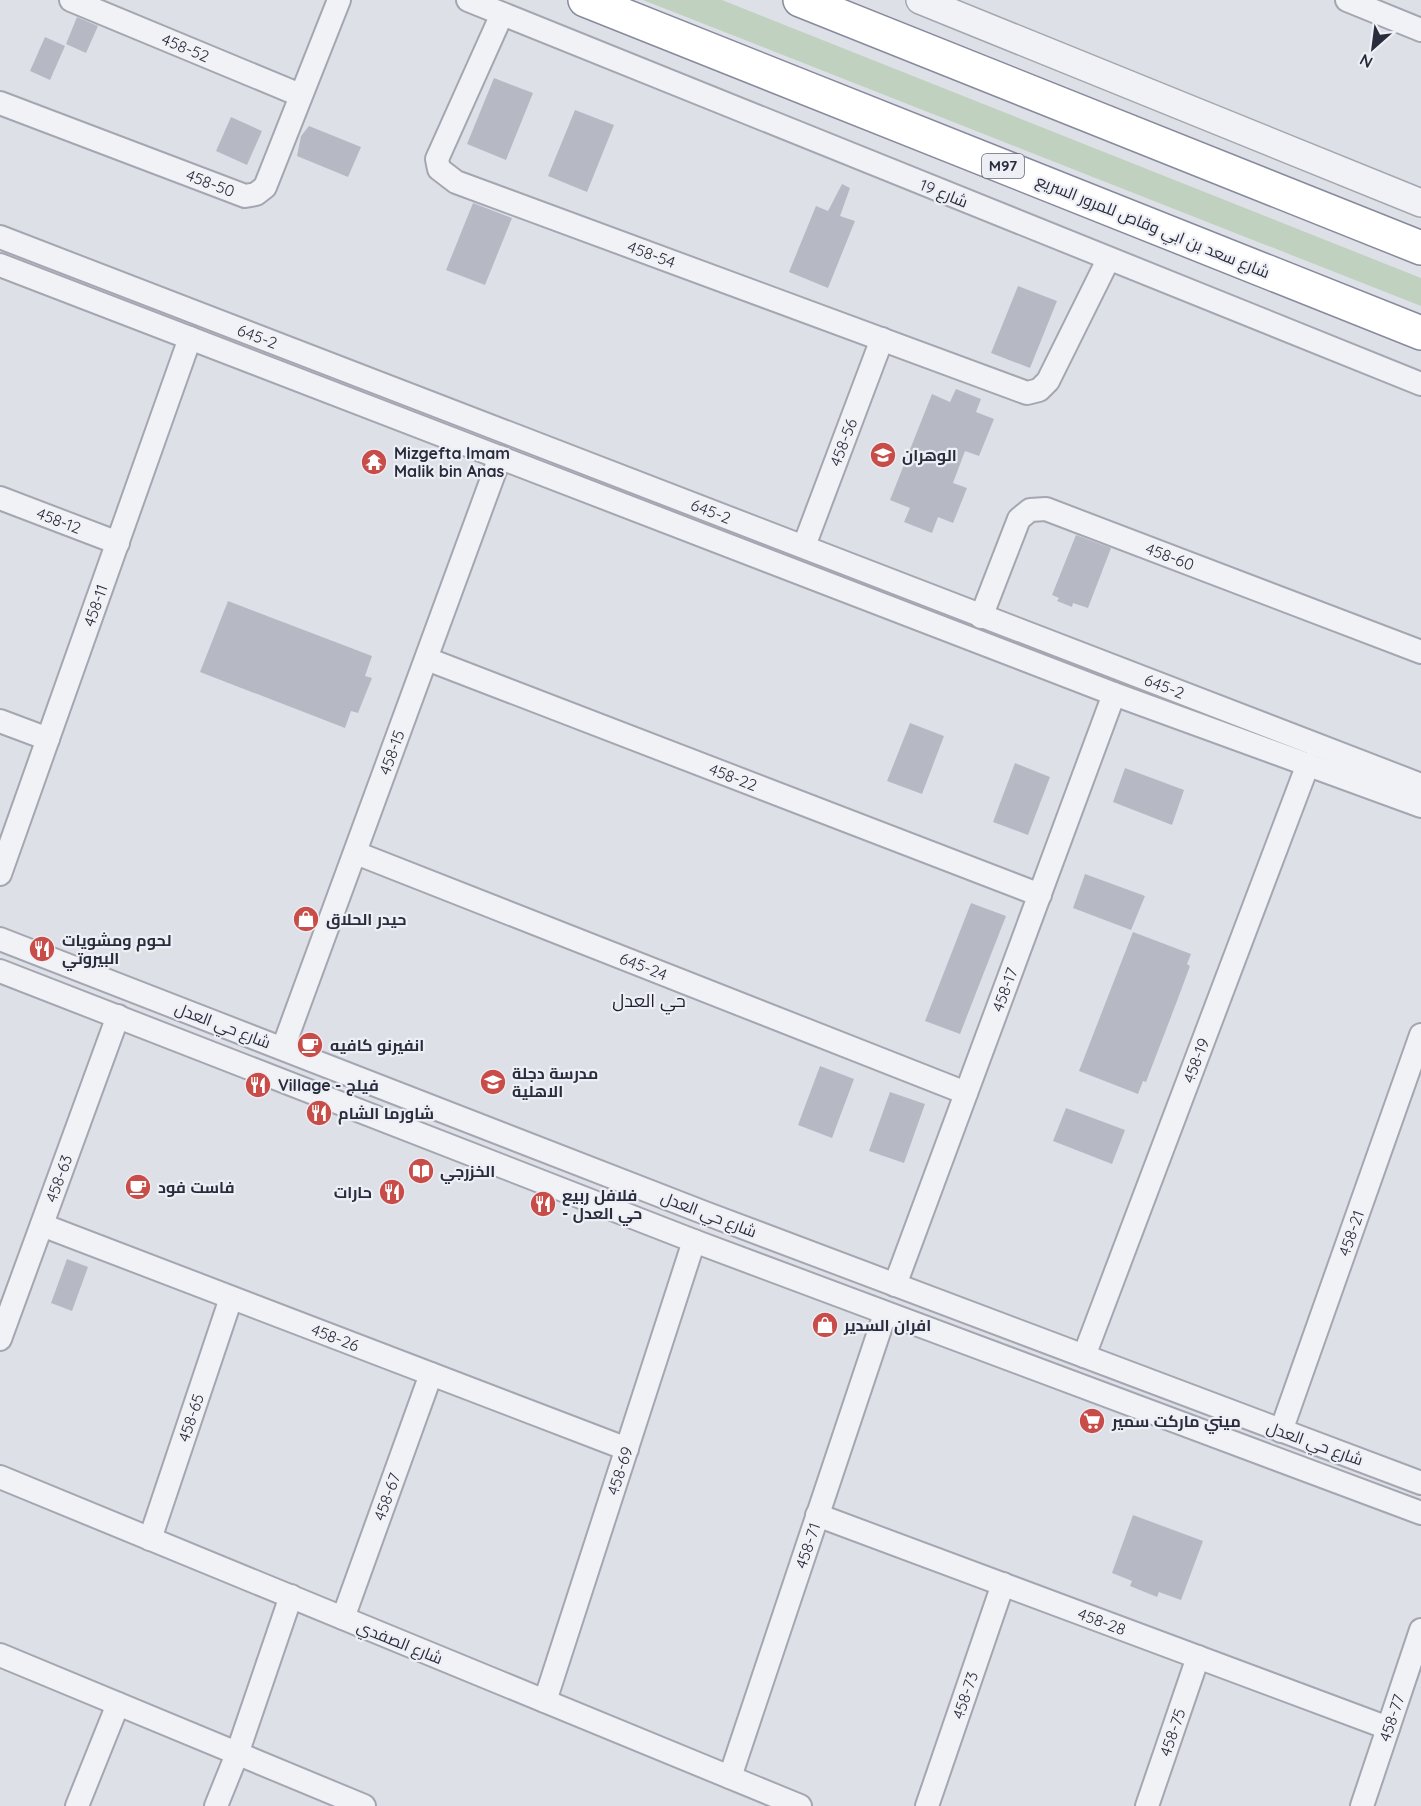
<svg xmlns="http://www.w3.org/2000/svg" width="1421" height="1806" font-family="Quicksand,Cairo,sans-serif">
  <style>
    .green { fill: #c1d1c0 }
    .building { fill: #b6b9c4 }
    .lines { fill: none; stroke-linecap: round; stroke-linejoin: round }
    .minor-casing { stroke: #a4a6b1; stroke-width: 26 }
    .tertiary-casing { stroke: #a4a6b1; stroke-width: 30 }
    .motorway-casing { stroke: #868b9d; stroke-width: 36 }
    .minor { stroke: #f1f2f6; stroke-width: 22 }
    .tertiary { stroke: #f1f2f6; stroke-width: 27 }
    .motorway { stroke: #fff; stroke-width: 33 }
    .labels { text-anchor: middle; stroke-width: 4.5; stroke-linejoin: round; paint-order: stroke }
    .shield { fill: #eeeff5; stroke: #636674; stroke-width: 1.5 }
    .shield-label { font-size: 15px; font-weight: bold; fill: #282c3d }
    .street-label { font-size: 16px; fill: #282c3d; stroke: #eeeff5 }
    .poi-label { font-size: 16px; font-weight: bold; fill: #282c3d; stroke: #eeeff5; text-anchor: start }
    .neighbourhood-label { font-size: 18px; fill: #1a1e2e; stroke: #eeeff5 }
  </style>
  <rect width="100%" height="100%" fill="#dee0e7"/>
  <path class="green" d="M 643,0 L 722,0 L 1421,278 L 1421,306 Z"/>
  <g class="building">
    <path d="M 77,17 L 98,26 L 86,53 L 66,44 Z"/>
    <path d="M 45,37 L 65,46 L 50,80 L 30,71 Z"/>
    <path d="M 494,78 L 533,93 L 506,160 L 467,144 Z"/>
    <path d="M 575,110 L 614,125 L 587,192 L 548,176 Z"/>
    <path d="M 231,117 L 262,131 L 247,165 L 216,151 Z"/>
    <path d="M 309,126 L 361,147 L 348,177 L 297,156 L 301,136 Z"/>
    <path d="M 842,184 L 850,188 L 840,216 L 855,221 L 828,288 L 789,272 L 816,206 L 828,211 Z"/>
    <path d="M 473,203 L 512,218 L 485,285 L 446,270 Z"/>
    <path d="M 1018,286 L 1057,301 L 1030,368 L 991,353 Z"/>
    <path d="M 956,389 L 981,399 L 976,412 L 994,419 L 979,456 L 965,451 L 953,483 L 967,488 L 953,523 L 938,517 L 932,533 L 904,522 L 910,508 L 890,500 L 932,394 L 950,402 Z"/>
    <path d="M 1076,535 L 1111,548 L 1088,608 L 1073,603 L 1072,607 L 1057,601 L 1059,598 L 1052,595 Z"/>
    <path d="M 228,601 L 372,656 L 365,676 L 372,678 L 358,713 L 351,711 L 345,728 L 200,672 Z"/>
    <path d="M 910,723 L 944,736 L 922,794 L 887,781 Z"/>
    <path d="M 1015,763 L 1050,777 L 1028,835 L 993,822 Z"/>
    <path d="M 1125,768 L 1184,790 L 1172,825 L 1113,802 Z"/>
    <path d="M 1085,874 L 1145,896 L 1131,930 L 1073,908 Z"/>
    <path d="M 971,903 L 1006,916 L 960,1034 L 925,1021 Z"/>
    <path d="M 1133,932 L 1191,954 L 1187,964 L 1190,966 L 1177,1001 L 1146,1082 L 1143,1081 L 1138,1094 L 1079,1071 Z"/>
    <path d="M 820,1066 L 854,1079 L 832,1138 L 798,1125 Z"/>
    <path d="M 890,1092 L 925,1104 L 904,1163 L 869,1151 Z"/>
    <path d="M 1066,1108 L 1125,1130 L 1112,1164 L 1053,1141 Z"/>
    <path d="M 67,1259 L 88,1267 L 72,1311 L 51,1303 Z"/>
    <path d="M 1133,1515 L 1203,1541 L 1181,1600 L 1159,1592 L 1157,1597 L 1130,1586 L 1132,1581 L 1112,1573 Z"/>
  </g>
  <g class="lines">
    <g class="minor-casing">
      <g id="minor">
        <path id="s1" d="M 71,0 L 300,95"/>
        <path d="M 468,0 L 1421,384"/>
        <path d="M 1347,0 L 1421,30"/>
        <path id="s2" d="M 502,14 L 437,159 L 439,169 L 456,182 L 1027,393 L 1039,390 L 1048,381 L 1108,260"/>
        <path id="s3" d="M 0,103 L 245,196 L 256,194 L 265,187 L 339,0"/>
        <path id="s4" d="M 0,237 L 1421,785"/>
        <path d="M 0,265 L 1114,694 L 1421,806"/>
        <path id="s5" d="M 0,498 L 118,543"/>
        <path id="s6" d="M 804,546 L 882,339"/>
        <path id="s7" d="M 981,617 L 1019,519 L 1030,510 L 1046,509 L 1421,652"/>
        <path id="s8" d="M 427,659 L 1040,895"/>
        <path d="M 0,721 L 48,739"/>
        <path id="s9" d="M 356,853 L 966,1093"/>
        <path id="s10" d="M 0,874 L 190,338"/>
        <path d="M 0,939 L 705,1213 L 1421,1483"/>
        <path d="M 0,971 L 694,1241 L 1421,1513"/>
        <path id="s11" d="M 283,1048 L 500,457"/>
        <path id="s12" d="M 42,1225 L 627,1449"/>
        <path id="s13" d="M 895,1285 L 1114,694"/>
        <path id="s14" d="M 0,1339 L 118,1016"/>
        <path id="s15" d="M 1084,1356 L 1308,764"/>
        <path id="s16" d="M 1281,1431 L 1421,1035"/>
        <path d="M 0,1477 L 800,1806"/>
        <path id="s17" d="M 817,1515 L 1388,1728"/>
        <path id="s18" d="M 150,1539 L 231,1298"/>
        <path id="s19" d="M 343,1618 L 431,1374"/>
        <path d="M 0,1655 L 364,1806"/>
        <path id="s20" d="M 545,1701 L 694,1241"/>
        <path id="s21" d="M 730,1777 L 885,1314"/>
        <path d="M 77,1806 L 118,1704"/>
        <path d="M 216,1806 L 237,1754 L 291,1596"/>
        <path id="s22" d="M 927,1806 L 1003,1584"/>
        <path id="s23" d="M 1147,1806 L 1198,1657"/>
        <path id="s24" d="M 1362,1806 L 1421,1630"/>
      </g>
    </g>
    <g class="tertiary-casing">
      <path id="tertiary" d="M 920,0 L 1421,203"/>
    </g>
    <g class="motorway-casing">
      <g id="motorway">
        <path d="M 585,0 L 1421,333"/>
        <path d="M 800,0 L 1421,248"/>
      </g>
    </g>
    <use href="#minor" class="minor"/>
    <use href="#tertiary" class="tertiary"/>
    <use href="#motorway" class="motorway"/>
  </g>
  <defs>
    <g id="school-disc" transform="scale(1.35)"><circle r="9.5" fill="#c84c48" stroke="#eeeff5"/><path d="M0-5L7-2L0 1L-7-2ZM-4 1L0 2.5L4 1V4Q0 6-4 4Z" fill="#fff"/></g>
    <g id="temple-disc" transform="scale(1.35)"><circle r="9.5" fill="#c84c48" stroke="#eeeff5"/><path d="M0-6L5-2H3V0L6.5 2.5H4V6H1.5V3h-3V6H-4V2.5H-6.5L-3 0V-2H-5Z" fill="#fff"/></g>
    <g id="shop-disc" transform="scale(1.35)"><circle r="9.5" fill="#c84c48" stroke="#eeeff5"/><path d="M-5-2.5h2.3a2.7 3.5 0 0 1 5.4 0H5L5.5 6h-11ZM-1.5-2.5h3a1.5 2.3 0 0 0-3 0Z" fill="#fff"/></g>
    <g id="restaurant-disc" transform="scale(1.35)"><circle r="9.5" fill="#c84c48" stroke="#eeeff5"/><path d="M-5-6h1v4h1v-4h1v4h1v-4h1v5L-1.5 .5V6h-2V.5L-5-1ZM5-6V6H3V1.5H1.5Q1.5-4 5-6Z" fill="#fff"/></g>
    <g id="cafe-disc" transform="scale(1.35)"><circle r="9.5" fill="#c84c48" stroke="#eeeff5"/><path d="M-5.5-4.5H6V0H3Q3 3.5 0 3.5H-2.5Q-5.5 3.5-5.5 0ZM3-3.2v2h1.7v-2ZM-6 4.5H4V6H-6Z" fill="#fff"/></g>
    <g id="library-disc" transform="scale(1.35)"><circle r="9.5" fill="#c84c48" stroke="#eeeff5"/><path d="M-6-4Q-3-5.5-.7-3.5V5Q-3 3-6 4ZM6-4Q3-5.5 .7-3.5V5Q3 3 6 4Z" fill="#fff"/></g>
    <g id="supermarket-disc" transform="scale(1.35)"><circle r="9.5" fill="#c84c48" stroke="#eeeff5"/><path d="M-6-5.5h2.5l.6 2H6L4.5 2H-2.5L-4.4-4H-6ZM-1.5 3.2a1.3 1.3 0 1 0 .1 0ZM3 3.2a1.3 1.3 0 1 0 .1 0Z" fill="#fff"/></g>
  </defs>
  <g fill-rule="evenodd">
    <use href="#school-disc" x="883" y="455"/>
    <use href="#temple-disc" x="374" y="462"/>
    <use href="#shop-disc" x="306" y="919"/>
    <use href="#restaurant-disc" x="42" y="949"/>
    <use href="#cafe-disc" x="310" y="1045"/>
    <use href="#school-disc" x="493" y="1082"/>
    <use href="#restaurant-disc" x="258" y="1085"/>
    <use href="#restaurant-disc" x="319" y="1113"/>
    <use href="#library-disc" x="421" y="1171"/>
    <use href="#cafe-disc" x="138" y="1187"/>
    <use href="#restaurant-disc" x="392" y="1192"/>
    <use href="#restaurant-disc" x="543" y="1204"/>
    <use href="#shop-disc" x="825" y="1325"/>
    <use href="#supermarket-disc" x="1092" y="1421"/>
  </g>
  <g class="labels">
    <rect class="shield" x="982" y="154" width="42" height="24" rx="4.5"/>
    <g class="shield-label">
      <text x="1003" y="171">M97</text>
    </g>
    <g class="street-label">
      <text dy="6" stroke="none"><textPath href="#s1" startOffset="124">458-52</textPath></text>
      <text dy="6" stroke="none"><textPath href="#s3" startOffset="225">458-50</textPath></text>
      <text transform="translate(944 193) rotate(22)" y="6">شارع 19</text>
      <text transform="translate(1153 226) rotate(22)" y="6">شارع سعد بن ابي وقاص للمرور السريع</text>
      <text dy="6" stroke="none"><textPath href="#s2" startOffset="399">458-54</textPath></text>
      <text dy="6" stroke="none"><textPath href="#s4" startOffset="276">645-2</textPath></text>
      <text dy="6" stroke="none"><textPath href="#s6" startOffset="111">458-56</textPath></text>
      <text dy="6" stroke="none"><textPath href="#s4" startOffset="762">645-2</textPath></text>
      <text dy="6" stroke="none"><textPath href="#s5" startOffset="63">458-12</textPath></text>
      <text dy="6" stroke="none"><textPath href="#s7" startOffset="268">458-60</textPath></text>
      <text dy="6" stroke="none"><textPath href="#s10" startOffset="285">458-11</textPath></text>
      <text dy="6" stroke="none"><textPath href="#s4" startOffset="1248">645-2</textPath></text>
      <text dy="6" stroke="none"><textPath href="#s11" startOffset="315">458-15</textPath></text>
      <text dy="6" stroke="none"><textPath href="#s8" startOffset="328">458-22</textPath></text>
      <text dy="6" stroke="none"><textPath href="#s9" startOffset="309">645-24</textPath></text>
      <text dy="6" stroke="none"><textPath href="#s13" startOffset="315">458-17</textPath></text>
      <text transform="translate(223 1025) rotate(21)" y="6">شارع حي العدل</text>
      <text dy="6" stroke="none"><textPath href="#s15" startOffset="316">458-19</textPath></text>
      <text dy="6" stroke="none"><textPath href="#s14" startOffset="171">458-63</textPath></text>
      <text transform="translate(709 1214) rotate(21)" y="6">شارع حي العدل</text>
      <text dy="6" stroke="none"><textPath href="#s16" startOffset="210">458-21</textPath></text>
      <text dy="6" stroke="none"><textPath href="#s12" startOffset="314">458-26</textPath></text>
      <text dy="6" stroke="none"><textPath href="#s18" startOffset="128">458-65</textPath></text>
      <text transform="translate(1315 1443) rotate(20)" y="6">شارع حي العدل</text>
      <text dy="6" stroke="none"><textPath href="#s20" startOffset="242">458-69</textPath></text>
      <text dy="6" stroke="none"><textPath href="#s19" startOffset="129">458-67</textPath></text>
      <text dy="6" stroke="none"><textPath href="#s21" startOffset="244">458-71</textPath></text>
      <text dy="6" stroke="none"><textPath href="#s17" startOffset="304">458-28</textPath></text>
      <text transform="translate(400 1642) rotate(22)" y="6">شارع الصفدي</text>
      <text dy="6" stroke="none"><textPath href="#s22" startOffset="117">458-73</textPath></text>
      <text dy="6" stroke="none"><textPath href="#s24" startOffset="93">458-77</textPath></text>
      <text dy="6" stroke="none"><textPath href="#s23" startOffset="78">458-75</textPath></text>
    </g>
    <g class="poi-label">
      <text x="394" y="459">Mizgefta Imam<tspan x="394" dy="18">Malik bin Anas</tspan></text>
      <text x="902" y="461">الوهران</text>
      <text x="326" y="925">حيدر الحلاق</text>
      <text x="62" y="946">لحوم ومشويات<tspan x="62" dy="18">البيروتي</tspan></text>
      <text x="330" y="1051">انفيرنو كافيه</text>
      <text x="512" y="1079">مدرسة دجلة<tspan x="512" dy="18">الاهلية</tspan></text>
      <text x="278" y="1091">Village - فيلج</text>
      <text x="338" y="1119">شاورما الشام</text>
      <text x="440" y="1177">الخزرجي</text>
      <text x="158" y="1193">فاست فود</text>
      <text x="372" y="1198" text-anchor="end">حارات</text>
      <text x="562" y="1201">فلافل ربيع<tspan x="562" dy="18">- حي العدل</tspan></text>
      <text x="844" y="1331">افران السدير</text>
      <text x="1112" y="1427">ميني ماركت سمير</text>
    </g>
    <g class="neighbourhood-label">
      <text x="649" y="1007">حي العدل</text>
    </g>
  </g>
  <g transform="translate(1373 48) rotate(208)" stroke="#eeeff5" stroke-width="4.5" paint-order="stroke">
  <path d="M0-4.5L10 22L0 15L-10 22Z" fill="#282c3d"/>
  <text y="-9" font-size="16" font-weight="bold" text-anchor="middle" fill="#282c3d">N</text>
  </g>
</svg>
